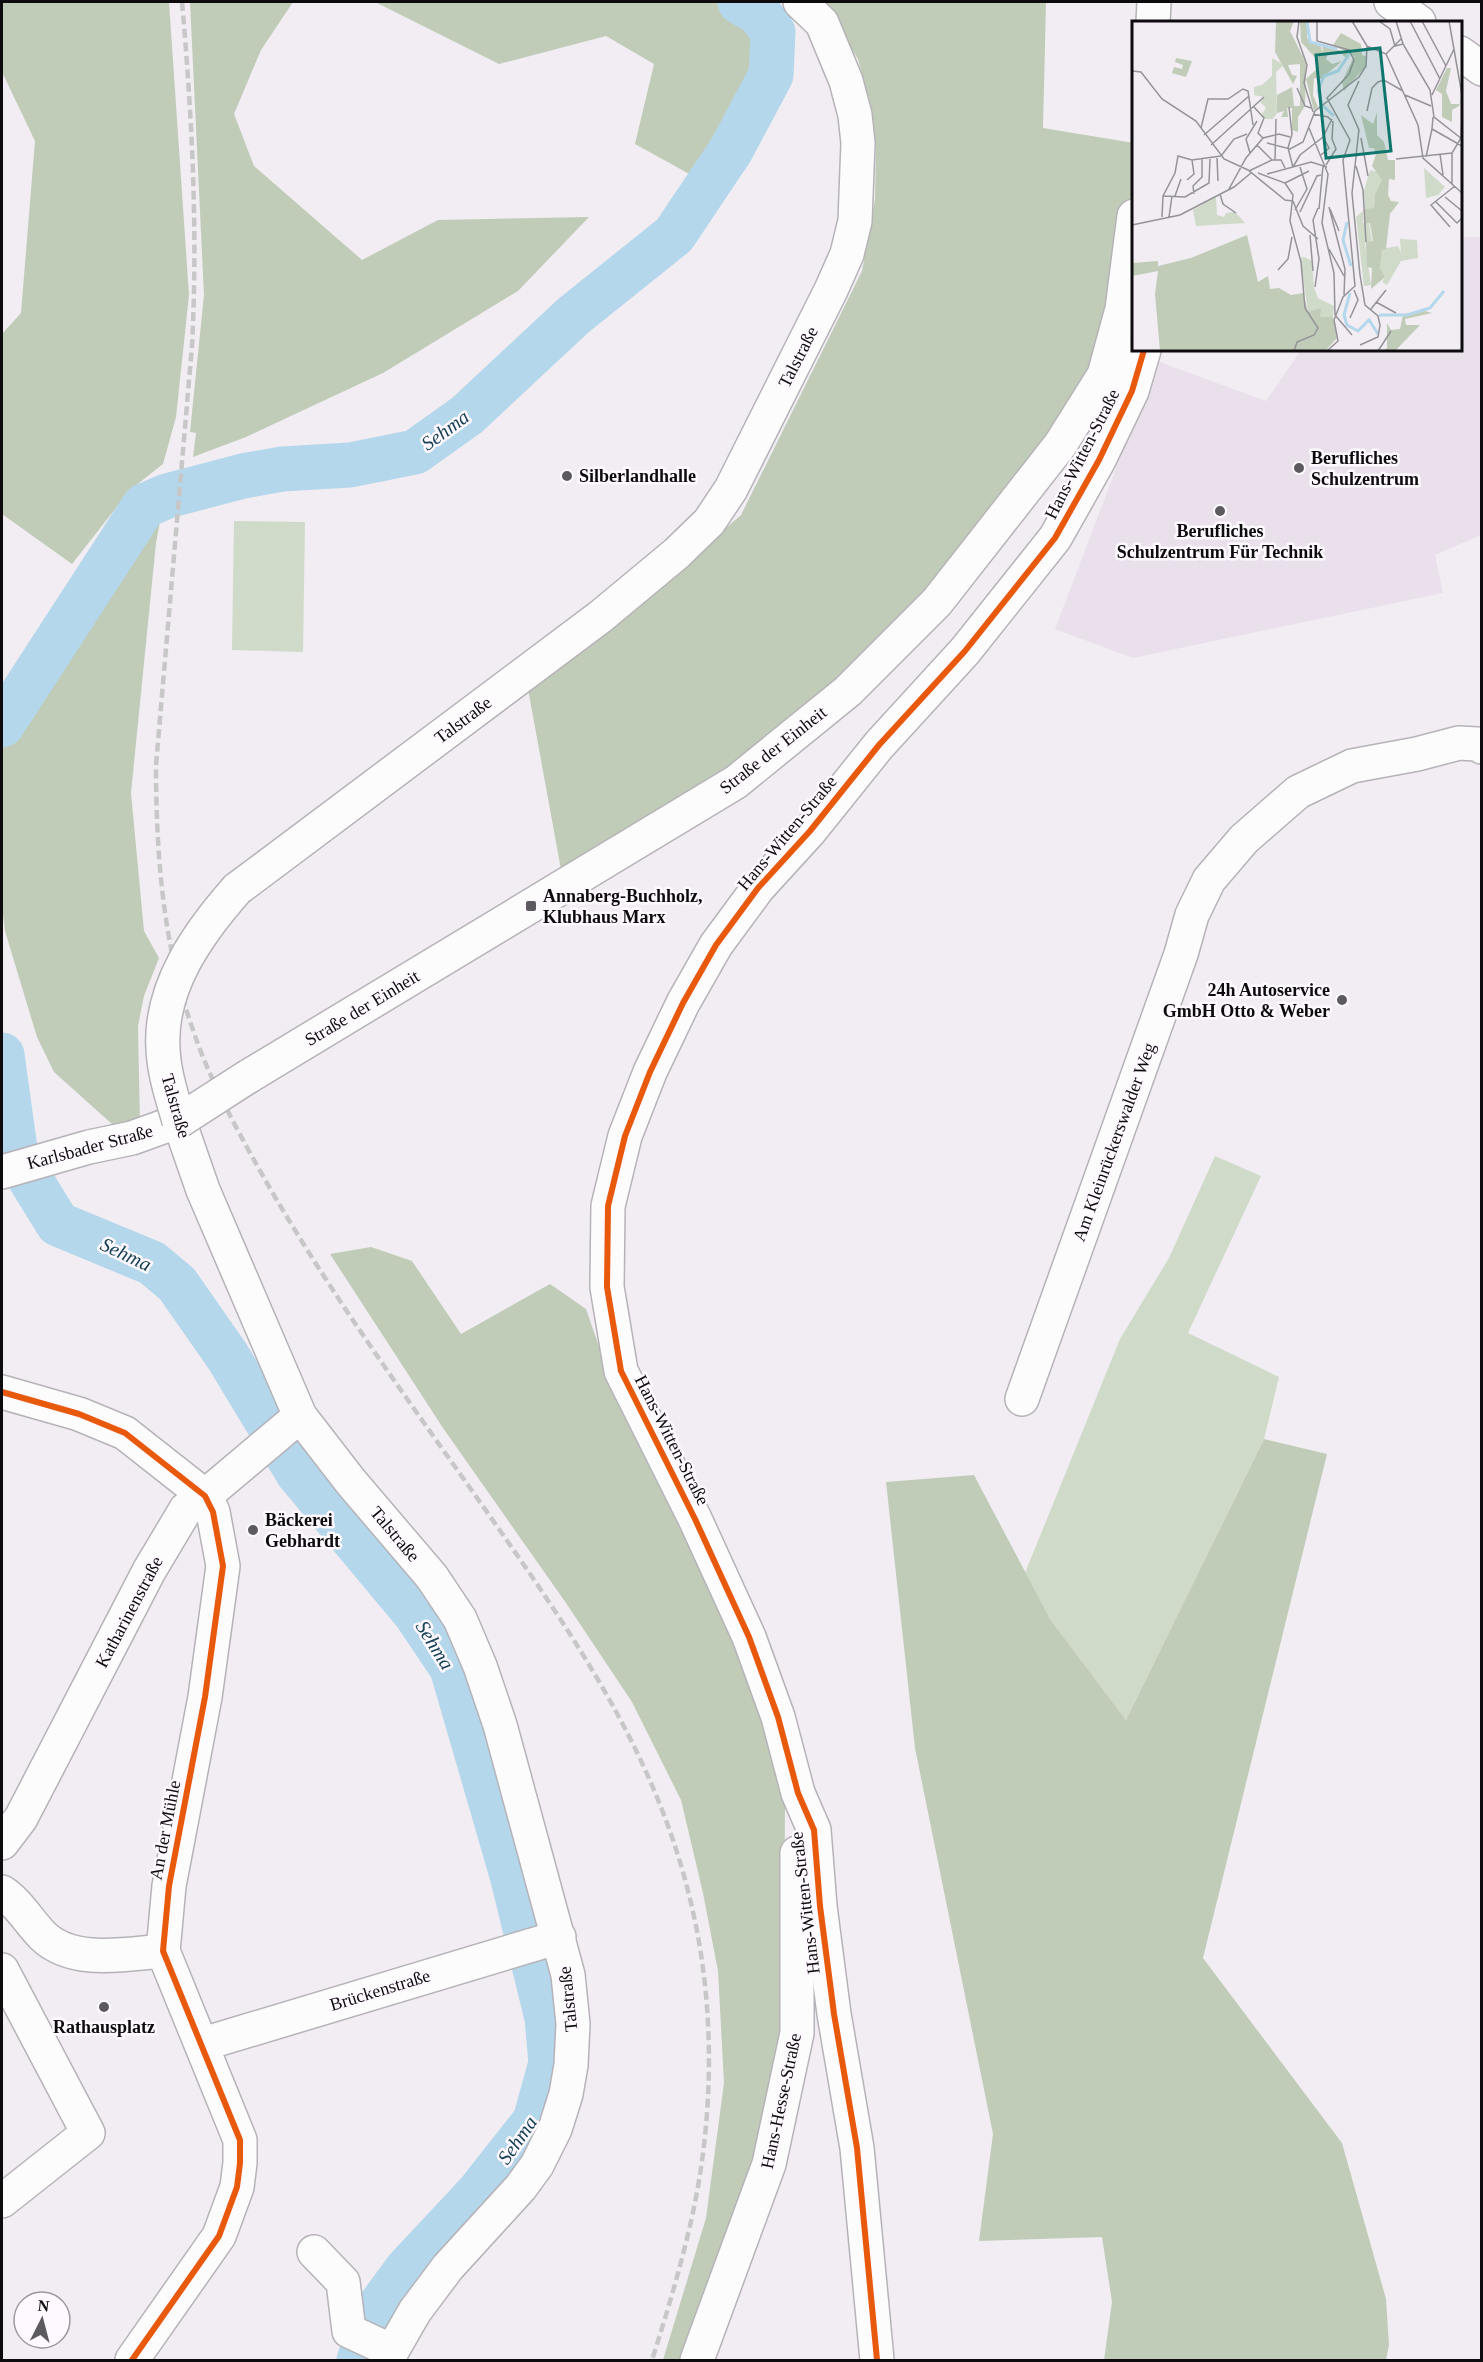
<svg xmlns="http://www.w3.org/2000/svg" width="1483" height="2362" font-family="Georgia,serif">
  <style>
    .built { fill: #e9e0ec }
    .green { fill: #cfdac9 }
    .forest { fill: #c0ccb8 }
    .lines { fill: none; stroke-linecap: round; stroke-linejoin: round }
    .river { stroke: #b4d7eb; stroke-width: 45 }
    .minor-casing { stroke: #b6b3b8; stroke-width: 36 }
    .major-casing { stroke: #b6b3b8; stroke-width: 36 }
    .minor { stroke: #fdfcfd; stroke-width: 33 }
    .major { stroke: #fdfcfd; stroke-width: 33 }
    .rail { stroke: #c8c7c8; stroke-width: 4.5; stroke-dasharray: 9 4.5; stroke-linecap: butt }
    .minor-bridge-casing { stroke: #b6b3b8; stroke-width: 36; stroke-linecap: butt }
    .major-bridge-casing { stroke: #b6b3b8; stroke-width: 36; stroke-linecap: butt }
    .minor-bridge { stroke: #fdfcfd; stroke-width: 33 }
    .major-bridge { stroke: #fdfcfd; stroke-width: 33 }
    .cycleway-casing { stroke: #fdf9fe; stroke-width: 10 }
    .cycleway { stroke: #e8590c; stroke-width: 6 }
    .poi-dot { fill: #5d5a5f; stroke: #fdf9fe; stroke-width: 2 }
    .labels { text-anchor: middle; stroke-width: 5; stroke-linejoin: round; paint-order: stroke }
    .street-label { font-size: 18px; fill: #0e0b0f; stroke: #fdf9fe }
    .poi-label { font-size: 18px; font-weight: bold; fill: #0e0b0f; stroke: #fdf9fe; text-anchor: start }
    .water-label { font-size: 20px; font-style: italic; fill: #174255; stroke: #fdf9fe }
    .inset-river { fill: none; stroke: #b4d7eb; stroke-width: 3 }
    .inset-road { fill: none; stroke: #969398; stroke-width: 1.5 }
    .view { fill: #0f766e; fill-opacity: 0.15; stroke: #0f766e; stroke-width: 3 }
    .inset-edge { fill: none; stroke: #0e0b0f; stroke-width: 3 }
  </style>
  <rect width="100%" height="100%" fill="#f1edf3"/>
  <path class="built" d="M 1461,237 L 1481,237 L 1481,535 L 1435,555 L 1443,593 L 1133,658 L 1055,629 L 1157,361 L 1266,401 L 1301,350 L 1460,350 Z"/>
  <g class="green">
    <path d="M 234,521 L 305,522 L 303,652 L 232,650 Z"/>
    <path d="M 1215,1156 L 1261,1176 L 1188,1333 L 1279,1377 L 1264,1439 L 1126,1720 L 1050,1619 L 1025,1573 L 1120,1339 L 1169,1258 Z"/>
  </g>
  <g class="forest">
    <path d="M 2,2 L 169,2 L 189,295 L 176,417 L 163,464 L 130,490 L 72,564 L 2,514 L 2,334 L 21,313 L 35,141 L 2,72 Z"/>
    <path d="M 190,2 L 293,2 L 261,50 L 234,114 L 254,166 L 362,260 L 438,220 L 589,217 L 518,291 L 383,373 L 246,437 L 193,457 L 196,433 L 190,432 L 204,295 Z"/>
    <path d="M 375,2 L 756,2 L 761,25 L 775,56 L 702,181 L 635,144 L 654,64 L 606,36 L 499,64 Z"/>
    <path d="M 815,2 L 1046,2 L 1043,128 L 1134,143 L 1133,216 L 1104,375 L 848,691 L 564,886 L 528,689 L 605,633 L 741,515 L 862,271 L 875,199 L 876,144 L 872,110 L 858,59 L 834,20 Z"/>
    <path d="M 163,505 L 156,543 L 131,793 L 144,931 L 159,958 L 144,996 L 138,1026 L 140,1124 L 112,1124 L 54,1072 L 37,1037 L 5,931 L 2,906 L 2,742 L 105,587 L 149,511 Z"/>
    <path d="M 371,1247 L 412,1261 L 461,1334 L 550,1284 L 586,1309 L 611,1381 L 716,1601 L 760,1711 L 785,1801 L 784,1977 L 775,2078 L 739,2215 L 682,2360 L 663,2360 L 706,2218 L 724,2083 L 718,1971 L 703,1893 L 681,1800 L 632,1702 L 566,1603 L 443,1428 L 330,1254 Z"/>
    <path d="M 1264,1439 L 1327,1454 L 1203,1958 L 1342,2143 L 1386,2299 L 1389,2345 L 1386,2360 L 1104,2360 L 1112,2302 L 1102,2237 L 979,2241 L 993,2134 L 915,1748 L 886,1482 L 974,1475 L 1050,1619 L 1126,1720 Z"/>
  </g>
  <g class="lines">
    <g class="river">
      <path d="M 2,725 L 144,506 L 167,496 L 243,476 L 282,469 L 350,465 L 415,452 L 467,415 L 573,316 L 674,235 L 731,150 L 771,75 L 773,32 L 759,13 L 740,2"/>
      <path d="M 2,1055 L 16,1156 L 58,1224 L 152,1263 L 177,1284 L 228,1357 L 298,1473 L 415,1613 L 452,1668 L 512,1875 L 547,2018 L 551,2063 L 535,2121 L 479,2192 L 407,2269 L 377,2310 L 359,2360"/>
    </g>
    <g class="minor-casing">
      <g id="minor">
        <path d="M 1391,2 L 1419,22"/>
        <path d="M 1153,22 L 1154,2"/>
        <path d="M 1460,53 L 1482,69"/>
        <path d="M 249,1076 L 736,782 L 848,691 L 937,602 L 1060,445 L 1104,375 L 1122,309 L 1134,216"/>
        <path d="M 2,1172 L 89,1147 L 132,1138 L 179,1121"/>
        <path d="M 2,1392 L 79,1414 L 125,1433 L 205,1496 L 213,1512 L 223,1566 L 205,1697 L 169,1886 L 163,1951 L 240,2140 L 240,2163 L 237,2187 L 219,2236 L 132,2360"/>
        <path d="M 1022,1399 L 1181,954 L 1192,915 L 1209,880 L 1244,839 L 1298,792 L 1352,766 L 1417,754 L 1459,743 L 1477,744 L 1482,747"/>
        <path d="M 2,1843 L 21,1818 L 149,1571 L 186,1509 L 205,1496 L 300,1416"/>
        <path d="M 2,1892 C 18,1902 29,1922 43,1936 C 73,1965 126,1954 163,1951"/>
        <path d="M 2,1970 L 88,2133 L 2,2201"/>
        <path d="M 203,2044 L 559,1937"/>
        <path d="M 314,2252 L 343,2282 L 349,2331 L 392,2351"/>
        <path d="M 697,2360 L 769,2164 L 797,2033 L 797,1853"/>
        <path d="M 877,2360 L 857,2148 L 834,2014 L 820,1906 L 814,1830 L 798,1793 L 778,1717 L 749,1637 L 695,1519 L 621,1371 L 607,1287 L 608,1206 L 625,1136 L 650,1072 L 683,1003 L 716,945 L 758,888 L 810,831 L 879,745 L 965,651 L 1055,538 L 1099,460 L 1132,391 L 1144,350"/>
      </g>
    </g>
    <g class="major-casing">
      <g id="major">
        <path d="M 237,889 L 600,617 L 677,553 L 709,522 L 731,489 L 831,290 L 847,254 L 855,221 L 858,143 L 855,115 L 846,81 L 822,23 L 800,2"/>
        <path d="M 179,1121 L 203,1190 L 300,1416 L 351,1482 L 432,1577 L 460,1619 L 480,1666 L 500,1725 L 568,1975 L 573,2024 L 571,2065 L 566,2094 L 555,2129 L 537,2165 L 521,2187 L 448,2267 L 415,2311 L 392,2351 L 389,2360"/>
      </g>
    </g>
    <use href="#minor" class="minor"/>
    <use href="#major" class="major"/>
    <path class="rail" d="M 182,2 C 192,116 198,230 192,346 L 156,765 C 156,855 163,946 194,1033 C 213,1088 242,1139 271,1190 C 340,1309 422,1419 501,1532 C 587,1655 664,1771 695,1921 C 715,2017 713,2121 692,2217 C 681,2266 667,2313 652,2360"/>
    <g class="minor-bridge-casing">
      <path id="minor-bridge" d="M 179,1121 L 249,1076"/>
    </g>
    <g class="major-bridge-casing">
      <path id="major-bridge" d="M 179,1121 C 172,1097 164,1073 163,1049 C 159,987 199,932 237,889"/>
    </g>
    <use href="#minor-bridge" class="minor-bridge"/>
    <use href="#major-bridge" class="major-bridge"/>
    <g class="cycleway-casing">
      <g id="cycleway">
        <path d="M 2,1392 L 79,1414 L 125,1433 L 205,1496 L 213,1512 L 223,1566 L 205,1697 L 169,1886 L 163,1951 L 240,2140 L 240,2163 L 237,2187 L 219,2236 L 132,2360"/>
        <path d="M 877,2360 L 857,2148 L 834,2014 L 820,1906 L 814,1830 L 798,1793 L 778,1717 L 749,1637 L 695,1519 L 621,1371 L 607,1287 L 608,1206 L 625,1136 L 650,1072 L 683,1003 L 716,945 L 758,888 L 810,831 L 879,745 L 965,651 L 1055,538 L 1099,460 L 1132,391 L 1144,350"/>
      </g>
    </g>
    <use href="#cycleway" class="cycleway"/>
  </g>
  <g class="poi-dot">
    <circle cx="1299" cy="468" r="6"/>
    <circle cx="567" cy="476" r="6"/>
    <circle cx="1220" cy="511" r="6"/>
    <rect x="525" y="900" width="12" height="12" rx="3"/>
    <circle cx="1342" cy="1000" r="6"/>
    <circle cx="253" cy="1530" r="6"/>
    <circle cx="104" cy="2007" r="6"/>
  </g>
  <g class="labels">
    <g class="street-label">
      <text transform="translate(798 357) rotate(-63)" y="6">Talstraße</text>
      <text transform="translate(1082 454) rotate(-63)" y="6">Hans-Witten-Straße</text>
      <text transform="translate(463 720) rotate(-37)" y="6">Talstraße</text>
      <text transform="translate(773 750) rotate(-38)" y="6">Straße der Einheit</text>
      <text transform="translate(787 833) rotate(-50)" y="6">Hans-Witten-Straße</text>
      <text transform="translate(362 1008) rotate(-31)" y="6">Straße der Einheit</text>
      <text transform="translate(176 1106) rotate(74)" y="6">Talstraße</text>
      <text transform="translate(1114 1142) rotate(-70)" y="6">Am Kleinrückerswalder Weg</text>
      <text transform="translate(90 1147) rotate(-15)" y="6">Karlsbader Straße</text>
      <text transform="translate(672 1440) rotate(63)" y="6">Hans-Witten-Straße</text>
      <text transform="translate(395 1534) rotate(50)" y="6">Talstraße</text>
      <text transform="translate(129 1612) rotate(-62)" y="6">Katharinenstraße</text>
      <text transform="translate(165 1830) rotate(-79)" y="6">An der Mühle</text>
      <text transform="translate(805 1903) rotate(-97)" y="6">Hans-Witten-Straße</text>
      <text transform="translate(380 1990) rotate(-17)" y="6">Brückenstraße</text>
      <text transform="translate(568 1999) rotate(-96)" y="6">Talstraße</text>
      <text transform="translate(781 2101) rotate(-78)" y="6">Hans-Hesse-Straße</text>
    </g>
    <g class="poi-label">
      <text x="1311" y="464">Berufliches<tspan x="1311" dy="21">Schulzentrum</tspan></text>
      <text x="579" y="482">Silberlandhalle</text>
      <text x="1220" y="537" text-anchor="middle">Berufliches<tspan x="1220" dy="21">Schulzentrum Für Technik</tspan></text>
      <text x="543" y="902">Annaberg-Buchholz,<tspan x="543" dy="21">Klubhaus Marx</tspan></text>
      <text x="1330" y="996" text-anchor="end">24h Autoservice<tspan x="1330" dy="21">GmbH Otto &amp; Weber</tspan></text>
      <text x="265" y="1526">Bäckerei<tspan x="265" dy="21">Gebhardt</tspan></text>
      <text x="104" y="2033" text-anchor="middle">Rathausplatz</text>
    </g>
    <g class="water-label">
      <text transform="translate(445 430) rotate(-36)" y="7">Sehma</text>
      <text transform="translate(126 1254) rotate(25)" y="7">Sehma</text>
      <text transform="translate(435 1645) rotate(58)" y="7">Sehma</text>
      <text transform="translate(517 2140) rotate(-55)" y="7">Sehma</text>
    </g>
  </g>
  <g transform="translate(1132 21)">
    <rect width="330" height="330" fill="#f1edf3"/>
    <path d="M 140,37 L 152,44 L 144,51 L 145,92 L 141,98 L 133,98 L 130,93 L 134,87 L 128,81 L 132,76 L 122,74 L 122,66 L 130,64 L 140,55 ZM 292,147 L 313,166 L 306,174 L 294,177 ZM 238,149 L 249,152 L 251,159 L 243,173 L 242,188 L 233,188 L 232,170 ZM 84,176 L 85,194 L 92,196 L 94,192 L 103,191 L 113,202 L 64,205 L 61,189 ZM 231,190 L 231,202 L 237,202 L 240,220 L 233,222 L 239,264 L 232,265 L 224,196 ZM 268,218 L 285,219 L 286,237 L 269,240 L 255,264 L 250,261 L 253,256 L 248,247 L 250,228 L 266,225 L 269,232 ZM 172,236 L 180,240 L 182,267 L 186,277 L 202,285 L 201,296 L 188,296 L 188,288 L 176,291 L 168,237 Z" fill="#cfdac9"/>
    <path d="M 144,0 L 162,0 L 158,10 L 174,42 L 173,85 L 166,96 L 166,111 L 160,109 L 160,87 L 155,87 L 156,96 L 149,96 L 152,90 L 145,92 L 145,74 L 160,66 L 162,85 L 168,85 L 168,43 L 156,44 L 160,54 L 165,55 L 161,63 L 143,31 ZM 168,0 L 175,0 L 175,17 L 189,26 L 191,33 L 190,23 L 218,33 L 215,38 L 210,33 L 197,31 L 194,38 L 200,43 L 210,40 L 189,58 L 182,57 L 181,74 L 186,86 L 182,90 L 174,58 L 186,47 L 186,40 L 169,21 ZM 209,12 L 229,23 L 230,34 L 234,35 L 234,45 L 212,70 L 210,61 L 222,35 L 201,24 ZM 44,37 L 60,40 L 54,56 L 40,52 L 42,46 L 50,48 L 51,44 L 43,41 ZM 315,47 L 319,47 L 314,70 L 319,83 L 327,83 L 330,76 L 327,85 L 320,89 L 320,101 L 310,96 L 310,73 L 304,69 ZM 245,91 L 245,114 L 252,121 L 256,139 L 263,139 L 263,159 L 257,158 L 256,174 L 259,180 L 267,181 L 258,193 L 254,228 L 250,229 L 248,247 L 253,256 L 239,268 L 240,247 L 235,246 L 234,221 L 241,220 L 238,202 L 232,202 L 233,188 L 242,187 L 243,173 L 250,159 L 240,145 L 244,133 L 242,127 L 237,127 L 229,94 L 241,103 ZM 115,214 L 126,261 L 136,255 L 138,268 L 147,267 L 159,274 L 171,272 L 176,291 L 189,287 L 188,296 L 201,296 L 205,317 L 193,330 L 28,330 L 23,273 L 26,250 L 0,255 L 0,242 L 26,240 L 26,245 L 59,237 ZM 293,290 L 300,292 L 273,298 L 274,304 L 288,304 L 263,330 L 251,330 L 255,327 L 255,302 L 259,309 L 268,308 L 271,293 Z" fill="#c0ccb8"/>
    <path class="inset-river" d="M 175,0 L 178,21 L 205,28M 202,95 L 190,84 L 186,69 L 192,55 L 206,50 L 218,32M 215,201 L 211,219 L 219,245M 218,272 L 212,294 L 215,304 L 226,310 L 237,299 L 246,313M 247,294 L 275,294 L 298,287 L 312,270"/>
    <path class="inset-road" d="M 167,0 L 165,16 L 175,44 L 172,62 L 181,91M 185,0 L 185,20 L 217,29 L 222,39 L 217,53 L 195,77 L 218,119 L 211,139 L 223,265 L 211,276 L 202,299 L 206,320 L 195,330M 220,0 L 235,25M 247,0 L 258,8 L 263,25 L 271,23M 264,0 L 271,23 L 298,69 L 302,96 L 330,118M 278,0 L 308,58M 290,0 L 314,45M 317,0 L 330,74M 254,33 L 286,104 L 291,137 L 330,172M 254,33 L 270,17M 0,50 L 9,51 L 30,78 L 64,100 L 92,138 L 116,149 L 153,179 L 161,180M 165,67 L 173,85 L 179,87M 273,74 L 299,85M 300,74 L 322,28M 122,86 L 132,97 L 126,112 L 131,117M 157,86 L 160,113 L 156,127 L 161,146M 235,90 L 240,67 L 246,61 L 252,59 L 271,70M 181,93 L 196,96 L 201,101 L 200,118 L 204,128 L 194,144M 301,96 L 300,108 L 330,125M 69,107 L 76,78 L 96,78 L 111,68 L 116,70 L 121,104M 177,107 L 196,153 L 190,202 L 202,252 L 203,294M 227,108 L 220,172 L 228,254 L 233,284 L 246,295 L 248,304 L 246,316 L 228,324M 227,109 L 216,84 L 227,60M 72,114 L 117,75M 229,117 L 236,155M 135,122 L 158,128 L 171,121 L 183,90 L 227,56 L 234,45 L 235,25 L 254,33M 79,124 L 132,76M 125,124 L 140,139M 118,132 L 114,118 L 125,100M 308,133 L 311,154M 189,134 L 197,127 L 191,116M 89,135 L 102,118 L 115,113M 294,136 L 300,108M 85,137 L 86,160M 264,138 L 320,132M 143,139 L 144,98M 224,145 L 231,169 L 234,221M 161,146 L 168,134 L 191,116 L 200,98M 117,150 L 140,139 L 149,139 L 153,147M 126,152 L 153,162 L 161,174 L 158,200 L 169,241 L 173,287 L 186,307 L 182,314 L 165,321 L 162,330M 135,153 L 179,141 L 195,146M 55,159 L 62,153 L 60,139M 153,162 L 177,150M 320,163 L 320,132 L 329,117 L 330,98M 97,168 L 114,137 L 131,117 L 147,113 L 158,116M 62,173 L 61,165 L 70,156 L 70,137M 88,173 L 91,183 L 104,192M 31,175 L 53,176 L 77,162 L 78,138M 43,175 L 49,158M 313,176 L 330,190M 161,180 L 171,205 L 186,218M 304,181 L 325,202 L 330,197M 197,186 L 213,248 L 212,274M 187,188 L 191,145M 198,188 L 207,210M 163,189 L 175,168 L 168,146M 168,191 L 185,155 L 189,154M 30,196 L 31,175 L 43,152 L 46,135 L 60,139 L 89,135M 37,196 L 40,175M 0,204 L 48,194 L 102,166 L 119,152M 318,206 L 299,184 L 323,165M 178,214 L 181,250M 197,228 L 212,255M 146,249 L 156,238 L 160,216M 183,266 L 187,238 L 181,199 L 186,187M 244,281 L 264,292M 239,288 L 254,269M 203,294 L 220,314M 218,297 L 226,279 L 222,269M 246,330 L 259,310"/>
    <path class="view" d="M 248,27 L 259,130 L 194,137 L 184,34 Z"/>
    <rect width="330" height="330" class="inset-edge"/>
  </g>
  <rect width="1483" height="2362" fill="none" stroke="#0e0b0f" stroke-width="6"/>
  <g transform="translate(42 2320) rotate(6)"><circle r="28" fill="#fdf9fe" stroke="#9d9a9e" stroke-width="1.5"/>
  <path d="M0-4.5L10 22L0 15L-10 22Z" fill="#5d5a5f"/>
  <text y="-9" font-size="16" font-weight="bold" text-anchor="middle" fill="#0e0b0f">N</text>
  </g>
</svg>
